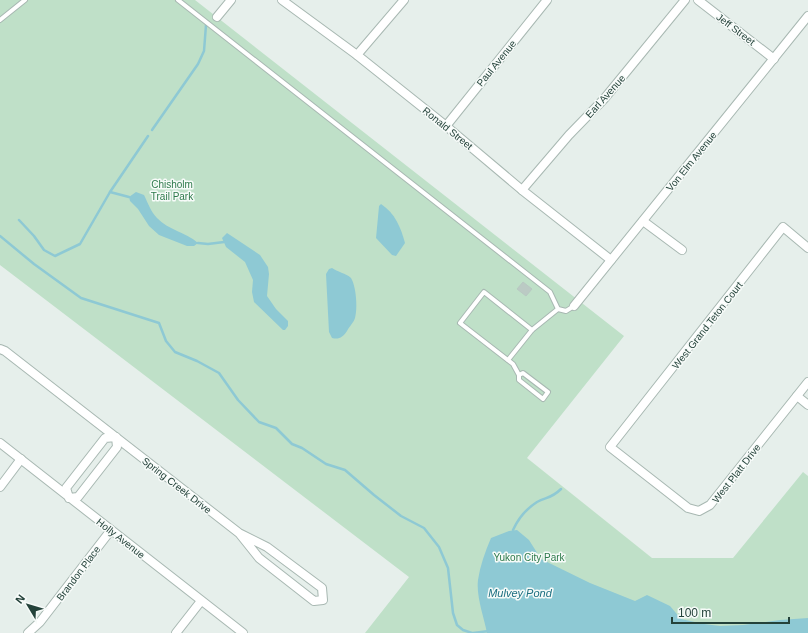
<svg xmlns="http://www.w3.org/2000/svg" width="808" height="633" font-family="Helvetica,sans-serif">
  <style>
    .green { fill: #bfe0c8 }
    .water { fill: #8ec9d4 }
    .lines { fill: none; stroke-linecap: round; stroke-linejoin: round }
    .stream { stroke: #8ec9d4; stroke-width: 2.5 }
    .building { fill: #bbcac4; stroke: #b8c9c2 }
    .lane-casing { stroke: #a8b8b2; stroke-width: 6 }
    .street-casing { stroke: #a8b8b2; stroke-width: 10 }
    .lane { stroke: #fff; stroke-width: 4 }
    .street { stroke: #fff; stroke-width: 8 }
    .labels { text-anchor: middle; stroke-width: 3; stroke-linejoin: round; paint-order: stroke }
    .street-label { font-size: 10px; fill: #24423a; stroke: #f7fbf9 }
    .park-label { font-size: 10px; fill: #2d7a4b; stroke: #f7fbf9 }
    .water-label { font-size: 11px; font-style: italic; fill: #1c6f80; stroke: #f7fbf9 }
  </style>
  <rect width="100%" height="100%" fill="#e6efeb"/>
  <path class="green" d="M 0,0 L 195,0 L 624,336 L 527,458 L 652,558 L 733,558 L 803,472 L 808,476 L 808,633 L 365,633 L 409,577 L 0,265 Z"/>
  <g class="water">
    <path d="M 136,192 L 144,195 C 148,203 151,212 157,218 C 168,230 186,232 198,243 L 194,246 L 187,246 L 159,235 L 149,226 L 138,209 L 130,201 L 129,197 Z"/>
    <path d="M 381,204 C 395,213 401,228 405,243 L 396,256 L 392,255 L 376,238 L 379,206 Z"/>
    <path d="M 227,233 L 260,255 L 268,267 L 269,274 L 267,296 L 276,309 L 288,321 L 288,326 L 285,330 L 283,330 L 254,302 L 252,292 L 253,280 L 245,262 L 226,247 L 222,238 Z"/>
    <path d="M 332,268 C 337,272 346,273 351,278 C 356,286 358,308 355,318 C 354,322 349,327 347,331 C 343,337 339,340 332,338 L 329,332 L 326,274 L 329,269 Z"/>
    <path d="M 517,530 L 529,540 L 541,559 L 590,583 L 635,601 L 647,595 L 670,606 L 681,619 L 704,624 L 720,626 L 743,625 L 780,620 L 808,618 L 808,633 L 487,633 C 484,617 476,596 478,580 C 480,566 485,552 491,538 L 509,531 Z"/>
  </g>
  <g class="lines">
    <g class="stream">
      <path d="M 152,130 L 198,64 L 204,51 L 206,25"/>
      <path d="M 110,192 L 129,197"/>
      <path d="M 19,220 L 34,236 L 44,250 L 55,256 L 80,244 L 110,192 L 148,136"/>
      <path d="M 0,236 L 34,264 L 81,298 L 159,323 L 166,341 L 175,352 L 197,361 L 219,373 L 238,400 L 259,422 L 276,428 L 292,444 L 302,448 L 326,464 L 345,470 L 374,495 L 401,516 L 424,528 L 439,547 L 448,568 L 453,613 L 457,625 L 463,630 L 472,633"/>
      <path d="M 198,243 L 208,244 L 224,242"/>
      <path d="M 513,530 C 518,519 526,509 537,502 C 547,497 552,498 561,489"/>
      <path d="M 473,633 L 489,631"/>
    </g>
  </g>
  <path class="building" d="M 523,282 L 532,289 L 526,296 L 517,289 Z"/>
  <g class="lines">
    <g class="lane-casing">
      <g id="lane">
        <path d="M 178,0 L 550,292 L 558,309 L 566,311 L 574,306"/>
        <path d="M 0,20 L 25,0"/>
        <path d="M 508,360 L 532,330 L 558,309"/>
        <path d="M 519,375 L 523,373 L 548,392 L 543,399 L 519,380 L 519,375 L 513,364 L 460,323 L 484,292 L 532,330"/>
      </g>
    </g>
    <g class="street-casing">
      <g id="street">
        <path d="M 282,0 L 357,55 L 446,126 L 522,190 L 611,260"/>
        <path d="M 698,0 L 774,59"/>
        <path d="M 217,17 L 231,0"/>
        <path d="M 357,55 L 404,0"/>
        <path d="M 446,126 L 547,0"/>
        <path d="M 522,190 L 569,135 L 604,99 L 685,0"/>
        <path d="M 643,221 L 682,250"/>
        <path d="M 808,248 L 783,227 L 610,447 L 688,508 L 699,511 L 710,505 L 808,382"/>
        <path d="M 574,306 L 808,16"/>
        <path d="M 0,349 L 5,351 L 239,533 L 267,547 L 322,588 L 323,600 L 314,601 L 259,558 L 239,533"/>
        <path d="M 797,396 L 808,405"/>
        <path d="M 116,437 L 117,447 L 78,497 L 69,498 L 66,488 L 105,438 Z"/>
        <path d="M 0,443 L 243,633"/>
        <path d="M 0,487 L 21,459"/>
        <path d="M 28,633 L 40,622 L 111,530"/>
        <path d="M 176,633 L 201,601"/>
      </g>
    </g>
    <use href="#lane" class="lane"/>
    <use href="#street" class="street"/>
  </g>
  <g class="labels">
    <g class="street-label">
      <text transform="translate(736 29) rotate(37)" y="4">Jeff Street</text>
      <text transform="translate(496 63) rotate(-51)" y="4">Paul Avenue</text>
      <text transform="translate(605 96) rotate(-48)" y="4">Earl Avenue</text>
      <text transform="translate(448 128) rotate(39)" y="4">Ronald Street</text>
      <text transform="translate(691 161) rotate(-51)" y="4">Von Elm Avenue</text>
      <text transform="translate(707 325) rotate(-52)" y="4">West Grand Teton Court</text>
      <text transform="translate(736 473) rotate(-52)" y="4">West Platt Drive</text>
      <text transform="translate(177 485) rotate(38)" y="4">Spring Creek Drive</text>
      <text transform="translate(121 538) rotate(38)" y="4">Holly Avenue</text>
      <text transform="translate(78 573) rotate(-53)" y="4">Brandon Place</text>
    </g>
    <g class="park-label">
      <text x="172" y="188">Chisholm<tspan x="172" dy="12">Trail Park</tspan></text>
      <text x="529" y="561">Yukon City Park</text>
    </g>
    <g class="water-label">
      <text x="520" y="597">Mulvey Pond</text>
    </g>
  </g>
  <g transform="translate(28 605) rotate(308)" stroke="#f7fbf9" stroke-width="3" paint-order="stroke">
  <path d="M0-3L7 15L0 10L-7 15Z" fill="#24423a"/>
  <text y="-6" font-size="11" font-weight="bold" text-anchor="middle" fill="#24423a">N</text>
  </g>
  <path d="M672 617v6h117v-6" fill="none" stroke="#24423a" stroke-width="2"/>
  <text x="678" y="617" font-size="12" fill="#24423a" stroke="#f7fbf9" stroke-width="3" paint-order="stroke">100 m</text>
</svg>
